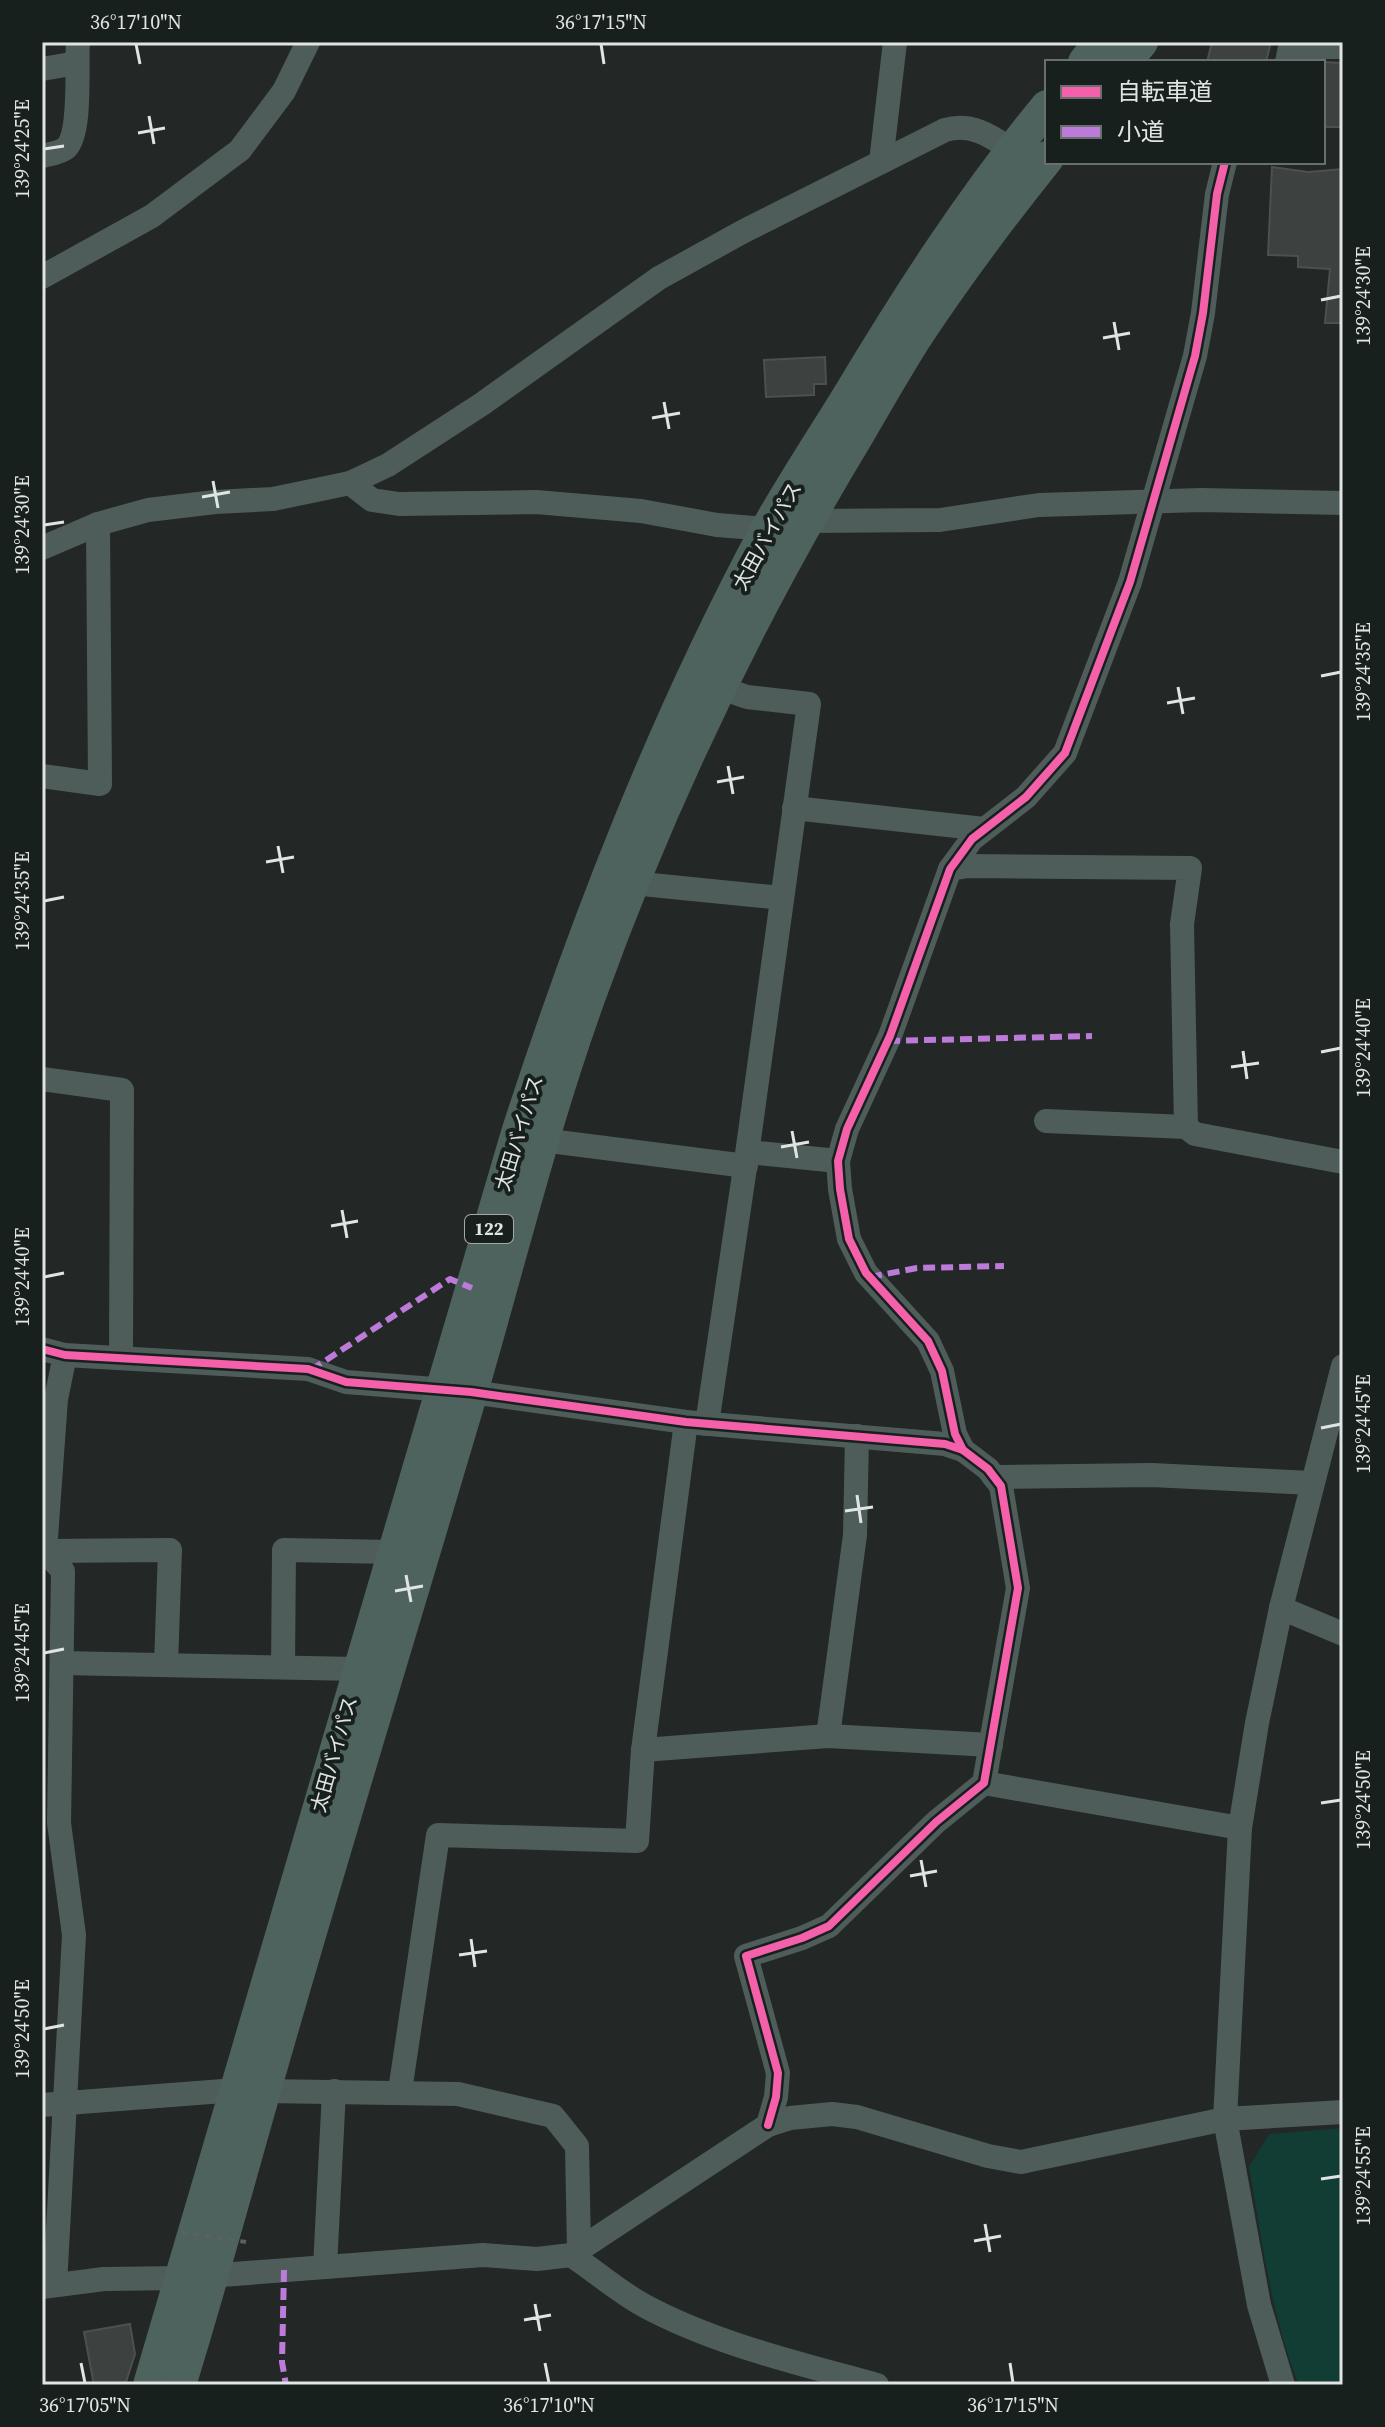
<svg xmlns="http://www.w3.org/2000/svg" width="1385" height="2427" font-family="'Source Serif 4','Noto Sans JP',serif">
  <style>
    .green { fill: #113d35 }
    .building { fill: #3d413f; stroke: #4d504f; stroke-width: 2 }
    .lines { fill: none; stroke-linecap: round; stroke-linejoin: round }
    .minor { stroke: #4e5d5a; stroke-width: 24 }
    .highway { stroke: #4e625e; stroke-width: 34 }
    .path-bridge { stroke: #586260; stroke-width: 4; stroke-dasharray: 6 6; stroke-linecap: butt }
    .quiet { stroke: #bd7bd9; stroke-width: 6; stroke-dasharray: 12 6; stroke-linecap: butt }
    .cycleway-casing { stroke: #18201e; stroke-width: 13 }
    .cycleway { stroke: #f560ab; stroke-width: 8 }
    .ticks { fill: none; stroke: #e0e5e4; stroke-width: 3 }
    .labels { text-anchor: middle; stroke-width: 8; stroke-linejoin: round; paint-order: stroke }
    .shield { fill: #18201e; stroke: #a4aaa9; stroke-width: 2 }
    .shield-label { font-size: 18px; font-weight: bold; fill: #e0e5e4 }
    .street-label { font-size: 20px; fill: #e0e5e4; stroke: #18201e }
    .neatline { fill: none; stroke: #e0e5e4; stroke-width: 3 }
    .ticks-label { font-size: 20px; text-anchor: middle; fill: #e0e5e4 }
  </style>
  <rect width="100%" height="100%" fill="#232726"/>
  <path class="green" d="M 1343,2128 L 1343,2385 L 1299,2385 C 1271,2316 1262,2240 1249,2167 L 1269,2134 Z"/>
  <g class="building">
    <path d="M 1212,42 L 1271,42 L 1266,62 L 1207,62 Z"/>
    <path d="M 1323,62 L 1343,63 L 1343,127 L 1323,127 Z"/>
    <path d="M 1272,167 L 1308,172 L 1343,169 L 1343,323 L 1325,323 L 1330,269 L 1298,267 L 1298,256 L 1268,255 Z"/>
    <path d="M 825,357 L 826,384 L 814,384 L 814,395 L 766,397 L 764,360 Z"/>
    <path d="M 130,2324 L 135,2354 L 125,2385 L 94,2385 L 84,2332 Z"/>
  </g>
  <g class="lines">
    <g class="minor">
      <path d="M 1287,62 L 1291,42"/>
      <path d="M 1306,62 L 1309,47 L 1343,47"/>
      <path d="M 42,69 L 77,63"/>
      <path d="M 42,156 C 50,154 60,153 66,148 C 82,133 76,65 78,42"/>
      <path d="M 881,162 L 895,42"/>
      <path d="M 42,277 L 152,216 L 240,150 L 284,91 L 308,42"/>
      <path d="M 350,483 L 372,500 L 399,504 L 536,502 L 641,511 L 717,525 L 768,529 L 805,521 L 940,520 L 1039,505 L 1201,500 L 1343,503"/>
      <path d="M 42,548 L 98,524 L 148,510 L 215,502 L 273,499 L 350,483 L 388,465 L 482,404 L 659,278 L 744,231 L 945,130 C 976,121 997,141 1023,157"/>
      <path d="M 42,776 L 100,784 L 98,524"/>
      <path d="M 794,808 L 984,829"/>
      <path d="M 950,869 L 968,866 L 1190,868 L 1182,924 L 1186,1127"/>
      <path d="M 632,883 L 782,898"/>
      <path d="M 42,1079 L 122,1090 L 121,1358"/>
      <path d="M 1046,1121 L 1186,1127 L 1195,1134 L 1343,1162"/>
      <path d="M 542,1140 L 746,1166"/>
      <path d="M 748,1152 L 838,1161"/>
      <path d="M 42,1349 L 65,1355 L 308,1369 L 346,1382 L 471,1392 L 686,1422 L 945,1444 L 963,1450 L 988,1469 L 1001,1486 L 1018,1588 L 984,1783 L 936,1822 L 829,1926 L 802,1938 L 746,1956 L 778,2073 L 776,2097 L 768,2125"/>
      <path d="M 707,1424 L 746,1161 L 809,704 L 747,697 L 718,687"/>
      <path d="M 963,1450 L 955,1434 L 942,1371 L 928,1341 L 866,1273 L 849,1239 L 840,1189 L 838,1161 L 847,1129 L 890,1036 L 950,869 L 972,839 L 1026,797 L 1065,753 L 1130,582 L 1195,356 L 1203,313 L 1217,194 L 1225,162"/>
      <path d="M 994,1477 L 1152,1475 L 1312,1483"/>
      <path d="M 42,1551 L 170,1550 L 166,1665"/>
      <path d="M 1281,1608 L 1343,1634"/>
      <path d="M 62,1663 L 359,1669"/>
      <path d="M 283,1667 L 284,1550 L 393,1552"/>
      <path d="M 828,1736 L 855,1535 L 857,1436"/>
      <path d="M 643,1750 L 828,1736 L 991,1745"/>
      <path d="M 984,1783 L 1240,1828"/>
      <path d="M 264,2091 L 458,2094 L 553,2116 L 577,2146 L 579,2250"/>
      <path d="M 400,2091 L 438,1835 L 637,1841 L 643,1750 L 686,1422"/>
      <path d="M 42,2105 L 236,2090"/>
      <path d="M 571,2255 C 595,2271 618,2291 643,2305 C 715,2344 798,2363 877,2385"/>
      <path d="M 325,2267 L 334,2091"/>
      <path d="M 55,2285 L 74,1935 L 59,1823 L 63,1571 L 45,1551 L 56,1399 L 65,1355"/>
      <path d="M 42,2287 L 104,2279 L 182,2278 L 483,2255 L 537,2259 L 571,2255 L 768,2125 L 790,2118 L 832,2114 L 857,2117 L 988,2156 L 1021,2162 L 1225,2119 L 1343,2112"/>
      <path d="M 1283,2385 L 1259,2305 L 1225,2119 L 1240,1828 L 1257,1723 L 1281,1608 L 1343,1366"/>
    </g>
    <g class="highway">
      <path d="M 1085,62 L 1101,42"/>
      <path d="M 1124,62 L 1141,42"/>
      <path d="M 150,2385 L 518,1133 C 585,926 664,722 767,530 C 793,483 824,437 852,391 C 911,293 974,195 1047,107"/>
      <path d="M 179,2385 C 210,2285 237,2184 266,2083 C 329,1862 397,1642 462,1422 C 505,1279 539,1133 590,993 C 660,799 749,614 856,437 C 876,403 896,367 918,333 C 958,273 1002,214 1047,158"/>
    </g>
    <path class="path-bridge" d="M 181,2232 L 246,2242"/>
    <g class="quiet">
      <path d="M 888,1041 L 1092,1036"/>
      <path d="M 870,1277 L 917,1268 L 1004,1266"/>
      <path d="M 311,1370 L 450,1279 L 472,1288"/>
      <path d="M 284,2270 L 282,2362 L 286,2385"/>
    </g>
    <g class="cycleway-casing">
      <g id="cycleway">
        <path d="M 42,1349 L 65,1355 L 308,1369 L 346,1382 L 471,1392 L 686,1422 L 945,1444 L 963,1450 L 988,1469 L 1001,1486 L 1018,1588 L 984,1783 L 936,1822 L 829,1926 L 802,1938 L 746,1956 L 778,2073 L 776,2097 L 768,2125"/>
        <path d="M 963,1450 L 955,1434 L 942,1371 L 928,1341 L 866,1273 L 849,1239 L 840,1189 L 838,1161 L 847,1129 L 890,1036 L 950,869 L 972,839 L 1026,797 L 1065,753 L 1130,582 L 1195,356 L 1203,313 L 1217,194 L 1225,162"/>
      </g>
    </g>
    <use href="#cycleway" class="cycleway"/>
  </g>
  <path class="ticks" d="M 136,44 L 140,64M 601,44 L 604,64M 149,116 L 154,144M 138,133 L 165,128M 44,149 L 64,146M 1321,300 L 1341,296M 1114,322 L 1119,350M 1103,338 L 1130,333M 664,402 L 669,429M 652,418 L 680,413M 213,481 L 218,508M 202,497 L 230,492M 44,525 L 64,522M 1321,676 L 1341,672M 1178,687 L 1183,714M 1167,703 L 1195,698M 728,766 L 733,794M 717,782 L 744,777M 278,846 L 283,873M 266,862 L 294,857M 44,901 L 64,897M 1243,1051 L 1247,1079M 1321,1052 L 1341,1048M 1231,1067 L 1259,1063M 792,1131 L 797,1158M 781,1147 L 809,1142M 342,1210 L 347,1238M 331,1226 L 358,1221M 44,1277 L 64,1273M 1321,1428 L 1341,1424M 857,1495 L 861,1523M 845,1511 L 873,1507M 406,1575 L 411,1602M 395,1591 L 423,1586M 44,1653 L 64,1649M 1321,1803 L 1341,1800M 921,1860 L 926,1887M 910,1876 L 937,1871M 471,1939 L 475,1967M 459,1955 L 487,1951M 44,2029 L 64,2025M 1321,2179 L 1341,2176M 985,2224 L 990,2252M 974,2241 L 1001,2236M 535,2304 L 540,2331M 524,2320 L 551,2315M 81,2363 L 85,2383M 545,2363 L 549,2383M 1010,2363 L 1013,2383"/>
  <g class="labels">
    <rect class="shield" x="465" y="1215" width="48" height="28" rx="6"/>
    <g class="shield-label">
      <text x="489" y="1235">122</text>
    </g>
    <g class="street-label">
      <text transform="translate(767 536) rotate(-61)" y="7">太田バイパス</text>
      <text transform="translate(519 1133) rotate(-73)" y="7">太田バイパス</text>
      <text transform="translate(334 1754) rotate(-74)" y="7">太田バイパス</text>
    </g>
  </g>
  <rect width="1385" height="2427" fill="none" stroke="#18201e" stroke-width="88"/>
  <rect x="1045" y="60" width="280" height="104" fill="#18201e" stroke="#686f6d" stroke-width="2"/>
  <rect x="1061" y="86" width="40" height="12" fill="#f560ab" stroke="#686f6d" stroke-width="2"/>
  <text x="1117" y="100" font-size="24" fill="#e0e5e4">自転車道</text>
  <rect x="1061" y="126" width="40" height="12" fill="#bd7bd9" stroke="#686f6d" stroke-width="2"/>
  <text x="1117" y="140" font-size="24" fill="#e0e5e4">小道</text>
  <rect x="44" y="44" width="1297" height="2339" class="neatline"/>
  <g class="ticks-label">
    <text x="136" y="29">36°17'10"N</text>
    <text x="601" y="29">36°17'15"N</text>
    <text transform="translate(22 149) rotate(-90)" y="7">139°24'25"E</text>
    <text transform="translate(1363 296) rotate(-90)" y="7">139°24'30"E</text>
    <text transform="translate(22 525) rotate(-90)" y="7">139°24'30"E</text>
    <text transform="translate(1363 672) rotate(-90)" y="7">139°24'35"E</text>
    <text transform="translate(22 901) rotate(-90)" y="7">139°24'35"E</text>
    <text transform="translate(1363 1048) rotate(-90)" y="7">139°24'40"E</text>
    <text transform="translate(22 1277) rotate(-90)" y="7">139°24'40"E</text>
    <text transform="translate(1363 1424) rotate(-90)" y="7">139°24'45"E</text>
    <text transform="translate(22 1653) rotate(-90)" y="7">139°24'45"E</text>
    <text transform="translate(1363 1800) rotate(-90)" y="7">139°24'50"E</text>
    <text transform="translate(22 2029) rotate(-90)" y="7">139°24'50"E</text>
    <text transform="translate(1363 2176) rotate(-90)" y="7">139°24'55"E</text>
    <text x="85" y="2412">36°17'05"N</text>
    <text x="549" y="2412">36°17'10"N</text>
    <text x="1013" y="2412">36°17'15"N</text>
  </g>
</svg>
